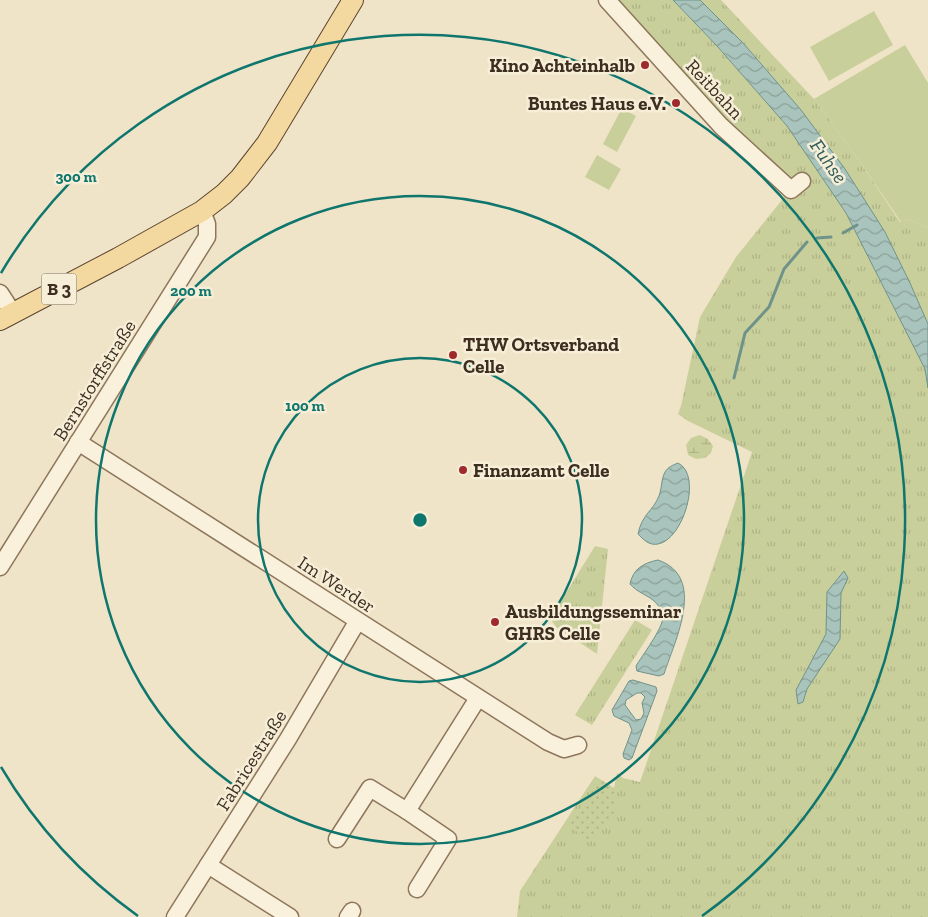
<svg xmlns="http://www.w3.org/2000/svg" width="928" height="917" font-family="'Zilla Slab',serif">
  <style>
    .grass { fill: url(#grass-tufts) }
    .wetland { fill: url(#wetland-marsh) }
    .park { fill: url(#park-dots) }
    .garden { fill: #c9cf9b }
    .water { fill: url(#water-waves); stroke: #6f938a; fill-rule: evenodd }
    .lines { fill: none; stroke-linecap: round; stroke-linejoin: round }
    .stream { stroke: #6f938a; stroke-width: 3 }
    .minor-casing { stroke: #8d765c; stroke-width: 19 }
    .major-casing { stroke: #5b4430; stroke-width: 22 }
    .minor { stroke: #faf1dc; stroke-width: 16 }
    .major { stroke: #f3d9a0; stroke-width: 20 }
    .ring { fill: none; stroke: #0f766e; stroke-width: 2.5 }
    .poi-dot { fill: #9e2a2b; stroke: #f7eed8; stroke-width: 2 }
    .labels { text-anchor: middle; stroke-width: 5; stroke-linejoin: round; paint-order: stroke }
    .shield { fill: #f7eed8; stroke: #756857; stroke-width: 1 }
    .shield-label { font-size: 18px; font-weight: bold; fill: #3d2e20 }
    .poi-label { font-size: 19px; font-weight: bold; fill: #3d2e20; stroke: #f7eed8; text-anchor: start }
    .street-label { font-size: 19px; fill: #3d2e20; stroke: #f7eed8 }
    .water-label { font-size: 20px; font-style: italic; fill: #2f5d5a; stroke: #f7eed8 }
    .centre { fill: #0f766e; stroke: #f7eed8; stroke-width: 2.5 }
    .ring-label { font-size: 15px; text-anchor: middle; font-weight: bold; fill: #0f766e; stroke: #f7eed8; stroke-width: 5; stroke-linejoin: round; paint-order: stroke }
  </style>
  <defs>
    <pattern id="grass-tufts" width="24" height="20" patternUnits="userSpaceOnUse" patternTransform="scale(1.25)"><rect width="24" height="20" fill="#c9cf9b"/><path d="M3 7l-1-3M5 7V3M7 7l1-3M15 17l-1-3M17 17v-4M19 17l1-3" fill="none" stroke="#aeb285"/></pattern>
    <pattern id="wetland-marsh" width="20" height="14" patternUnits="userSpaceOnUse" patternTransform="scale(1.25)"><rect width="20" height="14" fill="#c9cf9b"/><path d="M1 5h8M5 5V1M11 12h8M15 12V8" fill="none" stroke="#aeb285"/></pattern>
    <pattern id="park-dots" width="8" height="8" patternUnits="userSpaceOnUse" patternTransform="scale(1.25)"><rect width="8" height="8" fill="#c9cf9b"/><path d="M2 2h.1M6 6h.1" fill="none" stroke="#aeb285" stroke-width="1.8" stroke-linecap="round"/></pattern>
    <pattern id="water-waves" width="16" height="10" patternUnits="userSpaceOnUse" patternTransform="scale(1.25)"><rect width="16" height="10" fill="#a9c4bc"/><path d="M0 5q4-4 8 0t8 0" fill="none" stroke="#8ba098"/></pattern>
  </defs>
  <rect width="100%" height="100%" fill="#f0e4c8"/>
  <g class="grass">
    <path d="M 607,0 L 673,0 L 717,46 L 787,126 L 846,213 L 925,369 L 928,388 L 928,917 L 517,917 L 520,891 L 595,776 L 614,788 L 617,773 L 623,778 L 640,782 L 752,452 L 688,421 L 678,414 L 681,406 L 700,317 L 736,257 L 790,190 Z"/>
    <path d="M 700,0 L 721,0 L 814,99 L 856,156 L 900,222 L 907,219 L 928,228 L 928,324 L 910,283 L 885,232 Z"/>
    <path d="M 595,546 L 608,549 L 597,654 L 556,627 L 552,621 L 553,614 Z"/>
    <path d="M 635,620 L 652,630 L 592,725 L 575,715 Z"/>
  </g>
  <path class="wetland" d="M 700,435 L 708,439 L 713,446 L 711,453 L 705,458 L 696,459 L 688,455 L 686,445 L 691,438 Z"/>
  <path class="park" d="M 604,782 L 614,788 C 622,815 609,825 588,840 L 569,826 L 596,784 Z"/>
  <g class="garden">
    <path d="M 874,11 L 893,45 L 829,81 L 810,47 Z"/>
    <path d="M 905,45 L 928,83 L 928,228 L 907,219 L 901,222 L 856,156 L 814,99 Z"/>
    <path d="M 622,108 L 636,116 L 617,152 L 603,144 Z"/>
    <path d="M 597,155 L 621,169 L 609,190 L 585,177 Z"/>
  </g>
  <g class="water">
    <path d="M 673,0 L 700,0 L 743,43 L 801,110 L 845,169 L 885,232 L 910,283 L 928,324 L 928,388 L 925,369 L 846,213 L 787,126 L 717,46 Z"/>
    <path d="M 678,463 C 703,475 683,540 658,544 C 649,546 643,539 638,534 C 642,514 653,511 659,496 C 662,488 661,480 665,472 C 668,467 673,465 678,463 Z"/>
    <path d="M 658,560 C 707,577 675,640 664,674 L 659,676 L 637,671 L 636,666 C 642,656 663,628 663,617 C 662,611 658,604 653,600 C 645,594 637,592 630,584 C 633,569 643,563 658,560 Z"/>
    <path d="M 844,571 L 848,578 L 841,593 L 840,639 L 807,689 L 803,702 L 798,704 L 796,690 L 826,634 L 827,592 Z"/>
    <path d="M 633,680 L 656,687 L 657,691 L 632,758 L 629,760 L 624,758 L 623,754 L 632,730 L 629,723 L 614,716 L 612,710 L 629,681 ZM 637,693 L 641,693 L 645,697 L 642,703 L 644,713 L 641,719 L 636,720 L 625,705 L 626,700 Z"/>
  </g>
  <g class="lines">
    <g class="stream">
      <path d="M 843,233 L 857,225"/>
      <path d="M 817,238 L 831,237"/>
      <path d="M 734,378 L 745,333 L 769,307 L 784,269 L 807,242"/>
    </g>
    <g class="minor-casing">
      <g id="minor">
        <path d="M 607,0 L 721,126 L 791,190 L 802,181"/>
        <path d="M 0,293 L 13,313"/>
        <path d="M 78,442 L 548,742 L 564,749 L 578,745"/>
        <path d="M 0,567 L 207,237 L 207,224 L 202,211"/>
        <path d="M 407,811 L 448,839 L 417,889"/>
        <path d="M 337,839 L 370,788 L 407,811 L 478,698"/>
        <path d="M 208,865 L 290,917"/>
        <path d="M 175,917 L 288,739 L 357,622"/>
        <path d="M 348,917 L 352,911"/>
      </g>
    </g>
    <g class="major-casing">
      <path id="major" d="M 0,320 L 118,258 L 202,211 L 224,194 L 240,178 L 267,143 L 353,0"/>
    </g>
    <use href="#minor" class="minor"/>
    <use href="#major" class="major"/>
  </g>
  <g class="ring">
    <circle cx="420" cy="520" r="162"/>
    <circle cx="420" cy="520" r="324"/>
    <path d="M138 916A486 486 0 0 1 1 767M1 273A486 486 0 1 1 702 916"/>
  </g>
  <g class="poi-dot">
    <circle cx="645" cy="65" r="5"/>
    <circle cx="676" cy="103" r="5"/>
    <circle cx="453" cy="355" r="5"/>
    <circle cx="463" cy="470" r="5"/>
    <circle cx="495" cy="622" r="5"/>
  </g>
  <g class="labels">
    <rect class="shield" x="41.5" y="273.5" width="35" height="31" rx="4"/>
    <g class="shield-label">
      <text x="59" y="295">B 3</text>
    </g>
    <g class="poi-label">
      <text x="635" y="72" text-anchor="end">Kino Achteinhalb</text>
      <text x="666" y="110" text-anchor="end">Buntes Haus e.V.</text>
      <text x="463" y="351">THW Ortsverband<tspan x="463" dy="22">Celle</tspan></text>
      <text x="473" y="477">Finanzamt Celle</text>
      <text x="505" y="618">Ausbildungsseminar<tspan x="505" dy="22">GHRS Celle</tspan></text>
    </g>
    <g class="street-label">
      <text transform="translate(715 89) rotate(47)" y="7">Reitbahn</text>
      <text transform="translate(94 380) rotate(-58)" y="7">Bernstorffstraße</text>
      <text transform="translate(337 584) rotate(33)" y="7">Im Werder</text>
      <text transform="translate(251 760) rotate(-58)" y="7">Fabricestraße</text>
    </g>
    <g class="water-label">
      <text transform="translate(829 161) rotate(55)" y="7">Fuhse</text>
    </g>
  </g>
  <circle cx="420" cy="520" r="8" class="centre"/>
  <g class="ring-label">
    <text x="76" y="182">300 m</text>
    <text x="191" y="296">200 m</text>
    <text x="305" y="411">100 m</text>
  </g>
</svg>
